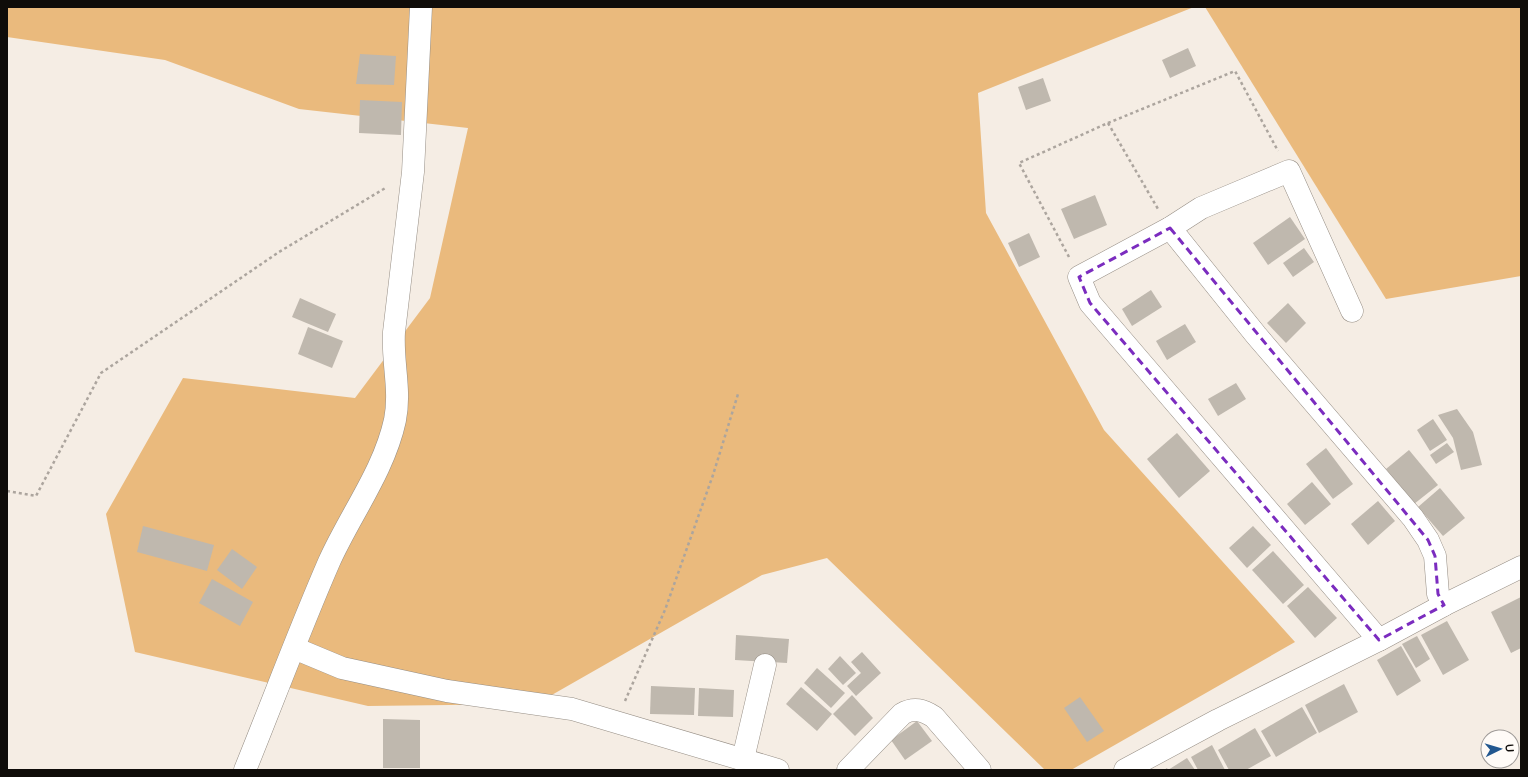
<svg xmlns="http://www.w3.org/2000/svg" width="1528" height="777" font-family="'Varela Round',sans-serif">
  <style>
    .green { fill: #eaba7d }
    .building { fill: #bfb8ae }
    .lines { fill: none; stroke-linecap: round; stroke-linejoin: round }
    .minor-casing { stroke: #968e85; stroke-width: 23 }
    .path { stroke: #aca59e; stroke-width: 2.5; stroke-dasharray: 3 3; stroke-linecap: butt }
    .minor { stroke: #fff; stroke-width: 22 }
    .marked { fill: none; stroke: #7b2cbf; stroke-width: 3; stroke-dasharray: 8 5; stroke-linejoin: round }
  </style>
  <rect width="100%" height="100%" fill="#f5ede4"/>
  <g class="green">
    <path d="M 7,7 L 1194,7 L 978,93 L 986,213 L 1104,430 L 1295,642 L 1071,770 L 1045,770 L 827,558 L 762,575 L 536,704 L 368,706 L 135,652 L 106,514 L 183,378 L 355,398 L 430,298 L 468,128 L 299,109 L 165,60 L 7,37 Z"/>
    <path d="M 1205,7 L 1521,7 L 1521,276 L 1386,299 Z"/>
  </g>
  <g class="building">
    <path d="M 1188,48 L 1196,66 L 1170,78 L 1162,60 Z"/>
    <path d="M 360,54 L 396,56 L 394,85 L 356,84 Z"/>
    <path d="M 1043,78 L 1051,101 L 1026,110 L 1018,87 Z"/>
    <path d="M 360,100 L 402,102 L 401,135 L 359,133 Z"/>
    <path d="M 1095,195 L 1107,225 L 1074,239 L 1061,209 Z"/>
    <path d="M 1290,217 L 1305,239 L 1268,265 L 1253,243 Z"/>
    <path d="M 1029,233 L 1040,257 L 1019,267 L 1008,243 Z"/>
    <path d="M 1304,248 L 1314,262 L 1293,277 L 1283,263 Z"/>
    <path d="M 1151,290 L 1162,307 L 1132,326 L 1122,309 Z"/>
    <path d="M 300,298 L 336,314 L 328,332 L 292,317 Z"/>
    <path d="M 1288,303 L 1306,323 L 1286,343 L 1267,323 Z"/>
    <path d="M 1185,324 L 1196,342 L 1167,360 L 1156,341 Z"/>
    <path d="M 308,327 L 343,341 L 332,368 L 298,354 Z"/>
    <path d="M 1236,383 L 1246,399 L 1218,416 L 1208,399 Z"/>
    <path d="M 1457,409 L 1473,432 L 1482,465 L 1461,470 L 1453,438 L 1438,415 Z"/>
    <path d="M 1433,419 L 1447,440 L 1430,451 L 1417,430 Z"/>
    <path d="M 1177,433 L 1210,471 L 1179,498 L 1147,459 Z"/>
    <path d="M 1447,443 L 1454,452 L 1436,464 L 1430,455 Z"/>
    <path d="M 1326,448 L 1353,484 L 1333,499 L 1306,464 Z"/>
    <path d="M 1409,450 L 1438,485 L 1414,504 L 1386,469 Z"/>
    <path d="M 1312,482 L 1331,504 L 1305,525 L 1287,504 Z"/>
    <path d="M 1440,488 L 1465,518 L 1443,536 L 1418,507 Z"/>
    <path d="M 1378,501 L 1395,521 L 1368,545 L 1351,524 Z"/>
    <path d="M 143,526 L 214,545 L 207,571 L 137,552 Z"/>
    <path d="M 1253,526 L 1271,545 L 1247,568 L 1229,548 Z"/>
    <path d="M 232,549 L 257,567 L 242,589 L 217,570 Z"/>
    <path d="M 1273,551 L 1304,585 L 1283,604 L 1252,570 Z"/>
    <path d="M 212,579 L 253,602 L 240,626 L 199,603 Z"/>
    <path d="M 1308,587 L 1337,618 L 1315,638 L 1287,606 Z"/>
    <path d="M 1521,597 L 1521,648 L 1511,653 L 1491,612 Z"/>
    <path d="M 1447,621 L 1469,660 L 1443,675 L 1421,635 Z"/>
    <path d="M 736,635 L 789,639 L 787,663 L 735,660 Z"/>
    <path d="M 1417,636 L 1430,659 L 1416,668 L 1402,644 Z"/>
    <path d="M 1401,646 L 1421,681 L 1397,696 L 1377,660 Z"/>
    <path d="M 862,652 L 881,673 L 856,696 L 847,686 L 861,673 L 851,662 Z"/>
    <path d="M 840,656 L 856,673 L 843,685 L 828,669 Z"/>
    <path d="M 817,668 L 845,693 L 831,708 L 804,683 Z"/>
    <path d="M 1344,684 L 1358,712 L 1319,733 L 1305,705 Z"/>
    <path d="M 651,686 L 695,688 L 694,715 L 650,714 Z"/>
    <path d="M 801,687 L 832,714 L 817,731 L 786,704 Z"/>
    <path d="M 699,688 L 734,690 L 733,717 L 698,716 Z"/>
    <path d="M 852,695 L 873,718 L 855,736 L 833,714 Z"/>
    <path d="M 1080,697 L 1104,731 L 1087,742 L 1064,708 Z"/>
    <path d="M 1302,707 L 1317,733 L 1276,757 L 1261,731 Z"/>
    <path d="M 383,719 L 420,720 L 420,768 L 383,768 Z"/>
    <path d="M 917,721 L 932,741 L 905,760 L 891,740 Z"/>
    <path d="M 1255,728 L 1271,756 L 1246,770 L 1229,770 L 1218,750 Z"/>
    <path d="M 1212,745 L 1225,770 L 1198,770 L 1191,757 Z"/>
    <path d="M 1187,758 L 1195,770 L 1164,770 L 1167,768 L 1168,770 Z"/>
  </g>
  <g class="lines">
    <g class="minor-casing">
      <g id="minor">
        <path d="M 1170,228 L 1256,335 L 1413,518 L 1428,540 L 1435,556 L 1438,594 L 1444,605"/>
        <path d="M 1352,311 L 1289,171 L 1201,208 L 1170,228 L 1079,277 L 1090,303 L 1379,640"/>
        <path d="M 294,648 L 342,668 L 447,691 L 572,709 L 778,770"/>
        <path d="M 743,759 L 765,665"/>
        <path d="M 245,770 C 273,701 299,631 329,562 C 350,515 384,471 395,420 C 401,390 392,362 394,332 L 413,172 L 421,7"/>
        <path d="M 848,770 L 902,714 C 914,707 923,710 934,717 L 980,770"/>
        <path d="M 1125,770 L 1218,720 L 1379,640 L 1444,605 L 1521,567"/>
      </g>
    </g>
    <g class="path">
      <path d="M 1108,123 L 1158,209"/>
      <path d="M 1069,257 L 1019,163 L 1108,123 L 1235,71 L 1278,151"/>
      <path d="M 7,491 L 36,496 L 101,373 L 279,252 L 387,187"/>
      <path d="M 625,701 L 665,610 L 713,475 L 738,394"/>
    </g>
    <use href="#minor" class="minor"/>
  </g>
  <path class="marked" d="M 1170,228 L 1428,540 L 1435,556 L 1438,594 L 1444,605 L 1379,640 L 1090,303 L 1079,277 Z"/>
  <rect width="1528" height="777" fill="none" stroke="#0f0c09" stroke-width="16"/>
  <g transform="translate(1500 749) rotate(85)"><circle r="19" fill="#fffbf7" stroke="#9f9b98"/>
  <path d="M0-3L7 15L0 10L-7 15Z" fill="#22578f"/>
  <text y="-6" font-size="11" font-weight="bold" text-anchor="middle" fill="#0f0c09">U</text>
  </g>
</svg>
